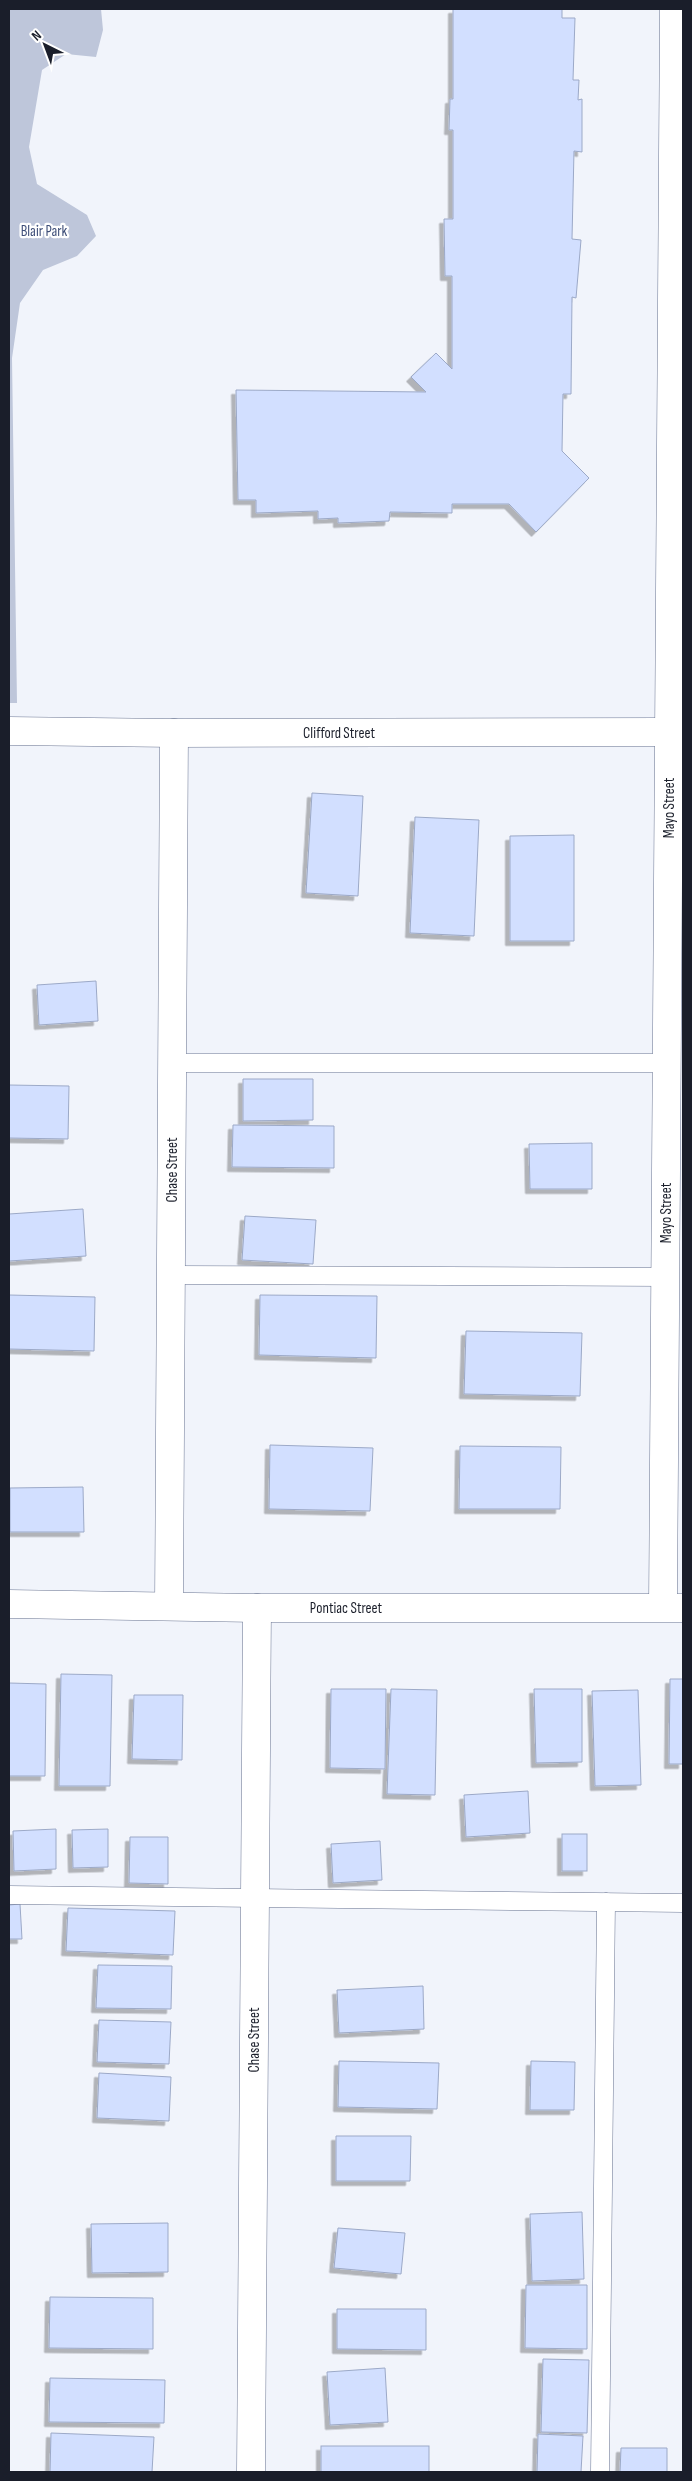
<svg xmlns="http://www.w3.org/2000/svg" width="692" height="2481" font-family="'Sofia Sans Condensed',sans-serif">
  <style>
    .green { fill: #bec6da }
    .building { fill: #d2dfff; stroke: #9ca9c7; filter: url(#shadow) }
    .lines { fill: none; stroke-linecap: round; stroke-linejoin: round }
    .service-casing { stroke: #6a7592; stroke-width: 19 }
    .minor-casing { stroke: #6a7592; stroke-width: 29 }
    .service { stroke: #fff; stroke-width: 18 }
    .minor { stroke: #fff; stroke-width: 28 }
    .labels { text-anchor: middle; stroke-width: 4.5; stroke-linejoin: round; paint-order: stroke }
    .park-label { font-size: 15px; fill: #3e4e78; stroke: #fff }
    .street-label { font-size: 15px; fill: #1a1e2a; stroke: #fff }
  </style>
  <defs>
    <filter id="shadow"><feDropShadow dx="-4.5" dy="4.5" stdDeviation="0" flood-color="#0004"/></filter>
  </defs>
  <rect width="100%" height="100%" fill="#f1f4fb"/>
  <path class="green" d="M 9,9 L 101,9 L 103,30 L 96,57 L 66,54 L 42,70 L 29,147 L 37,184 L 87,215 L 96,236 L 77,256 L 43,270 L 20,303 L 12,358 L 17,703 L 9,703 Z"/>
  <g class="building">
    <path d="M 453,9 L 562,9 L 562,18 L 575,18 L 573,80 L 579,80 L 578,100 L 582,99 L 582,152 L 574,151 L 572,239 L 581,240 L 576,298 L 572,297 L 571,394 L 563,394 L 562,451 L 589,478 L 536,532 L 509,504 L 452,504 L 452,513 L 390,512 L 389,521 L 338,523 L 338,518 L 318,519 L 318,511 L 256,513 L 256,500 L 238,500 L 236,390 L 426,392 L 411,377 L 436,353 L 452,369 L 452,276 L 445,276 L 444,219 L 453,219 L 453,130 L 449,130 L 450,99 L 453,99 Z"/>
    <path d="M 312,793 L 363,796 L 358,896 L 306,893 Z"/>
    <path d="M 415,817 L 479,820 L 474,936 L 410,933 Z"/>
    <path d="M 574,835 L 574,941 L 510,941 L 510,836 Z"/>
    <path d="M 96,981 L 98,1021 L 39,1025 L 37,985 Z"/>
    <path d="M 243,1079 L 313,1079 L 313,1120 L 243,1121 Z"/>
    <path d="M 9,1085 L 69,1086 L 68,1139 L 9,1138 Z"/>
    <path d="M 233,1125 L 334,1126 L 334,1168 L 232,1167 Z"/>
    <path d="M 592,1143 L 592,1189 L 530,1189 L 529,1144 Z"/>
    <path d="M 83,1209 L 86,1256 L 9,1261 L 9,1214 Z"/>
    <path d="M 245,1216 L 316,1220 L 313,1264 L 242,1260 Z"/>
    <path d="M 9,1295 L 95,1297 L 94,1351 L 9,1349 Z"/>
    <path d="M 260,1295 L 377,1296 L 376,1358 L 259,1355 Z"/>
    <path d="M 466,1331 L 582,1333 L 580,1396 L 464,1394 Z"/>
    <path d="M 270,1445 L 373,1448 L 370,1511 L 269,1509 Z"/>
    <path d="M 460,1446 L 561,1447 L 560,1509 L 459,1509 Z"/>
    <path d="M 83,1487 L 84,1532 L 10,1532 L 10,1488 Z"/>
    <path d="M 61,1674 L 112,1675 L 110,1786 L 59,1786 Z"/>
    <path d="M 670,1679 L 683,1679 L 683,1764 L 669,1764 Z"/>
    <path d="M 9,1683 L 46,1684 L 45,1776 L 9,1776 Z"/>
    <path d="M 331,1689 L 386,1689 L 385,1769 L 330,1768 Z"/>
    <path d="M 391,1689 L 437,1690 L 435,1795 L 387,1794 Z"/>
    <path d="M 534,1689 L 582,1689 L 582,1762 L 536,1763 Z"/>
    <path d="M 638,1690 L 641,1785 L 595,1786 L 592,1691 Z"/>
    <path d="M 134,1695 L 183,1695 L 182,1760 L 132,1759 Z"/>
    <path d="M 528,1791 L 530,1833 L 466,1837 L 464,1795 Z"/>
    <path d="M 56,1829 L 56,1869 L 14,1871 L 13,1831 Z"/>
    <path d="M 108,1829 L 108,1867 L 73,1868 L 72,1830 Z"/>
    <rect x="562" y="1834" width="25" height="37"/>
    <path d="M 130,1837 L 168,1837 L 168,1884 L 129,1883 Z"/>
    <path d="M 380,1841 L 382,1880 L 333,1883 L 331,1844 Z"/>
    <path d="M 20,1904 L 22,1939 L 9,1939 L 9,1905 Z"/>
    <path d="M 68,1908 L 175,1911 L 173,1955 L 66,1951 Z"/>
    <path d="M 98,1965 L 172,1966 L 171,2009 L 96,2008 Z"/>
    <path d="M 423,1986 L 424,2029 L 339,2033 L 337,1990 Z"/>
    <path d="M 99,2020 L 171,2022 L 169,2064 L 97,2062 Z"/>
    <path d="M 339,2061 L 439,2063 L 437,2109 L 338,2107 Z"/>
    <path d="M 531,2061 L 575,2062 L 574,2110 L 530,2110 Z"/>
    <path d="M 99,2073 L 171,2077 L 169,2121 L 97,2118 Z"/>
    <path d="M 336,2136 L 411,2136 L 410,2181 L 336,2181 Z"/>
    <path d="M 582,2212 L 584,2279 L 532,2281 L 530,2214 Z"/>
    <path d="M 168,2223 L 168,2272 L 92,2273 L 91,2224 Z"/>
    <path d="M 338,2228 L 405,2233 L 401,2274 L 334,2268 Z"/>
    <path d="M 526,2285 L 587,2285 L 587,2349 L 525,2348 Z"/>
    <path d="M 50,2297 L 153,2298 L 153,2349 L 49,2348 Z"/>
    <path d="M 337,2309 L 426,2309 L 426,2350 L 337,2349 Z"/>
    <path d="M 543,2359 L 589,2360 L 587,2433 L 541,2432 Z"/>
    <path d="M 385,2368 L 388,2422 L 330,2425 L 327,2372 Z"/>
    <path d="M 50,2378 L 165,2380 L 164,2423 L 49,2422 Z"/>
    <path d="M 51,2433 L 154,2437 L 152,2472 L 50,2472 Z"/>
    <path d="M 538,2434 L 583,2436 L 581,2472 L 537,2472 Z"/>
    <rect x="321" y="2446" width="108" height="26"/>
    <path d="M 621,2448 L 667,2448 L 667,2472 L 620,2472 Z"/>
  </g>
  <g class="lines">
    <g class="service-casing">
      <g id="service">
        <path d="M 173,1063 L 667,1063"/>
        <path d="M 171,1275 L 665,1277"/>
        <path d="M 9,1895 L 683,1903"/>
        <path d="M 600,2472 L 606,1902"/>
      </g>
    </g>
    <g class="minor-casing">
      <g id="minor">
        <path d="M 9,731 L 174,733 L 669,732"/>
        <path d="M 9,1604 L 257,1608 L 683,1608"/>
        <path d="M 169,1606 L 174,733"/>
        <path d="M 663,1607 L 674,9"/>
        <path d="M 251,2472 L 257,1608"/>
      </g>
    </g>
    <use href="#service" class="service"/>
    <use href="#minor" class="minor"/>
  </g>
  <g class="labels">
    <g class="park-label">
      <text x="44" y="236">Blair Park</text>
    </g>
    <g class="street-label">
      <text x="339" y="738">Clifford Street</text>
      <text transform="translate(669 808) rotate(-90)" y="5">Mayo Street</text>
      <text transform="translate(172 1170) rotate(-90)" y="5">Chase Street</text>
      <text transform="translate(666 1213) rotate(-90)" y="5">Mayo Street</text>
      <text x="346" y="1613">Pontiac Street</text>
      <text transform="translate(254 2040) rotate(-90)" y="5">Chase Street</text>
    </g>
  </g>
  <rect width="692" height="2481" fill="none" stroke="#1a1e2a" stroke-width="20"/>
  <g transform="translate(45 45) rotate(318)" stroke="#ffffff" stroke-width="4" paint-order="stroke">
  <path d="M0-4L9 19L0 12L-9 19Z" fill="#1a1e2a"/>
  <text y="-8" font-size="14" font-weight="bold" text-anchor="middle" fill="#1a1e2a">N</text>
  </g>
</svg>
